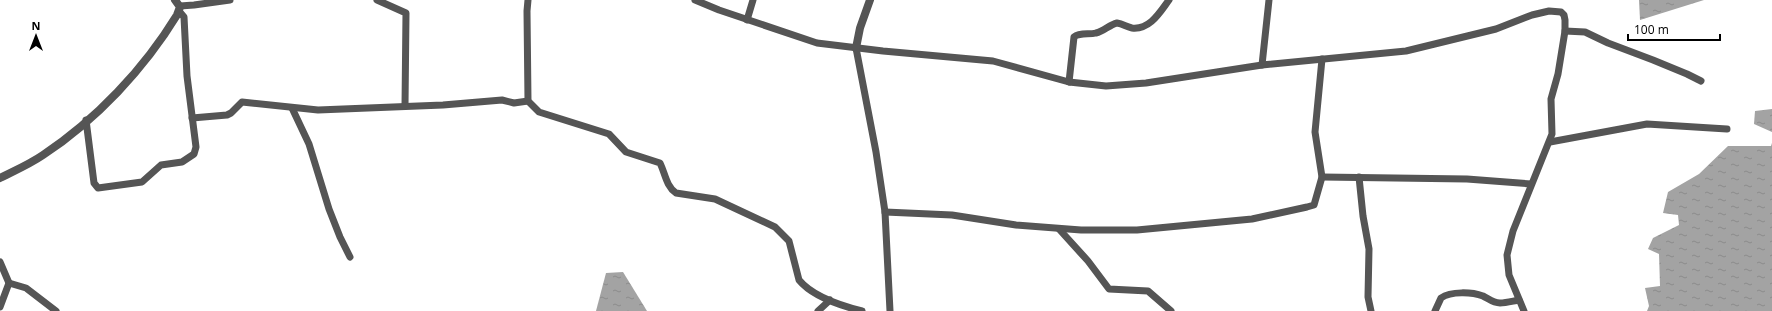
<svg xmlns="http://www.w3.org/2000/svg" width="1772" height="311" font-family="'Open Sans',sans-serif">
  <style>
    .water { fill: url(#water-ripples) }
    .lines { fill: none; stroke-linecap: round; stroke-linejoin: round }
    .minor { stroke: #555; stroke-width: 7 }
    .tertiary { stroke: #555; stroke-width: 8 }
  </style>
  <defs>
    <pattern id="water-ripples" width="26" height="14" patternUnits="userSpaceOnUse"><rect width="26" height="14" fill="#a3a3a3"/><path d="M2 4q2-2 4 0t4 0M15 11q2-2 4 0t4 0" fill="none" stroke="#8b8b8b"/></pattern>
  </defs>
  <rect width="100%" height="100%" fill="#fff"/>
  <g class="water">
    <path d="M 1639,0 L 1704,0 L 1640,20 Z"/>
    <path d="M 1772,109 L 1772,132 L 1754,124 L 1755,111 Z"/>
    <path d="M 1772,143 L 1772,311 L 1647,311 L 1649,306 L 1645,288 L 1660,286 L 1659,254 L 1648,249 L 1653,238 L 1679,225 L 1678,215 L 1663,213 L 1668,192 L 1699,174 L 1728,146 L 1771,146 Z"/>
    <path d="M 623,272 L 647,311 L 596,311 L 606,273 Z"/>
  </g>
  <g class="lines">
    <g class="minor">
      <path d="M 377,0 L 406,13 L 405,106"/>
      <path d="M 528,0 L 527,11 L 528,101 L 539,112 L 609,134 L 626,152 L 660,163 C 665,173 666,186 676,193 L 715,199 L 775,227 L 789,241 L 799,280 C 812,296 842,306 862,311"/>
      <path d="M 695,0 L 719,10 L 817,43 L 883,51 L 993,61 L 1069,82 L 1106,86 L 1146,83 L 1262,65 L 1406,51 L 1496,29 L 1532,15 L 1549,11 L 1561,12 L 1564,15 L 1565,20 L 1565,31 L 1558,74 L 1551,99 L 1552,134 L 1513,231 L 1507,255 L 1509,275 L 1524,311"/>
      <path d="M 180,6 L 194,5 L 230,0"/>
      <path d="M 747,20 L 753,0"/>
      <path d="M 1565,31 L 1585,32 L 1608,43 L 1653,60 L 1687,74 L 1701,81"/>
      <path d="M 856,48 L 876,152 L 885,212 L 890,311"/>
      <path d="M 1262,65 L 1269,0"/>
      <path d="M 1069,82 L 1074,37 C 1080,32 1089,35 1096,33 C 1104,31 1109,25 1117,23 C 1123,24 1127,27 1132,28 C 1150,30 1160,12 1169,0"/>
      <path d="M 292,108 L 309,144 L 329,209 L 340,237 L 350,257"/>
      <path d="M 192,118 L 227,115 L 231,113 L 242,102 L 318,110 L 443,105 L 502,100 L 514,103 L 528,101"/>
      <path d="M 86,120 L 94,183 L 98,188 L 142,182 L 161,165 L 182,162 L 194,154 L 196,147 L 187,76 L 184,17 L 179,11"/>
      <path d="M 1550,142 L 1647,124 L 1727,129"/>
      <path d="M 1322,177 L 1467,179 L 1531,184"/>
      <path d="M 1359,177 L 1363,216 L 1369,249 L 1368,297 L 1371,311"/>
      <path d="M 885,212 L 952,215 L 1016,225 L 1081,230 L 1137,230 L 1252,219 L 1307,207 L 1314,205 L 1322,177 L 1315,132 L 1322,59"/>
      <path d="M 1059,229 L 1088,261 L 1109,289 L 1148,291 L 1171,311"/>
      <path d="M 0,262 L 9,283 L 0,307"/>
      <path d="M 9,283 L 26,288 L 56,311"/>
      <path d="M 818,311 L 830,300"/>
      <path d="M 1435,311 L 1441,298 C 1451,291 1472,292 1483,296 C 1489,299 1493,303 1500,303 C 1506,303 1513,301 1519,300"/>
    </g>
    <g class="tertiary">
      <path d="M 856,48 L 860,28 L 870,0"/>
      <path d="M 0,178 C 14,171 30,164 43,155 C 96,120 144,69 177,15 L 180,7 L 175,0"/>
    </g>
  </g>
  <g transform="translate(36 36)" stroke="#ffffff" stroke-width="3" paint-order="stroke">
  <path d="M0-3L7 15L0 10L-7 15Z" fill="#000000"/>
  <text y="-6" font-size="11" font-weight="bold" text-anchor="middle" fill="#000000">N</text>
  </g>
  <path d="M1628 34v6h92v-6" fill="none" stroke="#000000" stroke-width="2"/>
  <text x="1634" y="34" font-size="12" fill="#000000" stroke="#ffffff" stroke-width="3" paint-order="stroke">100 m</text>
</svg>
